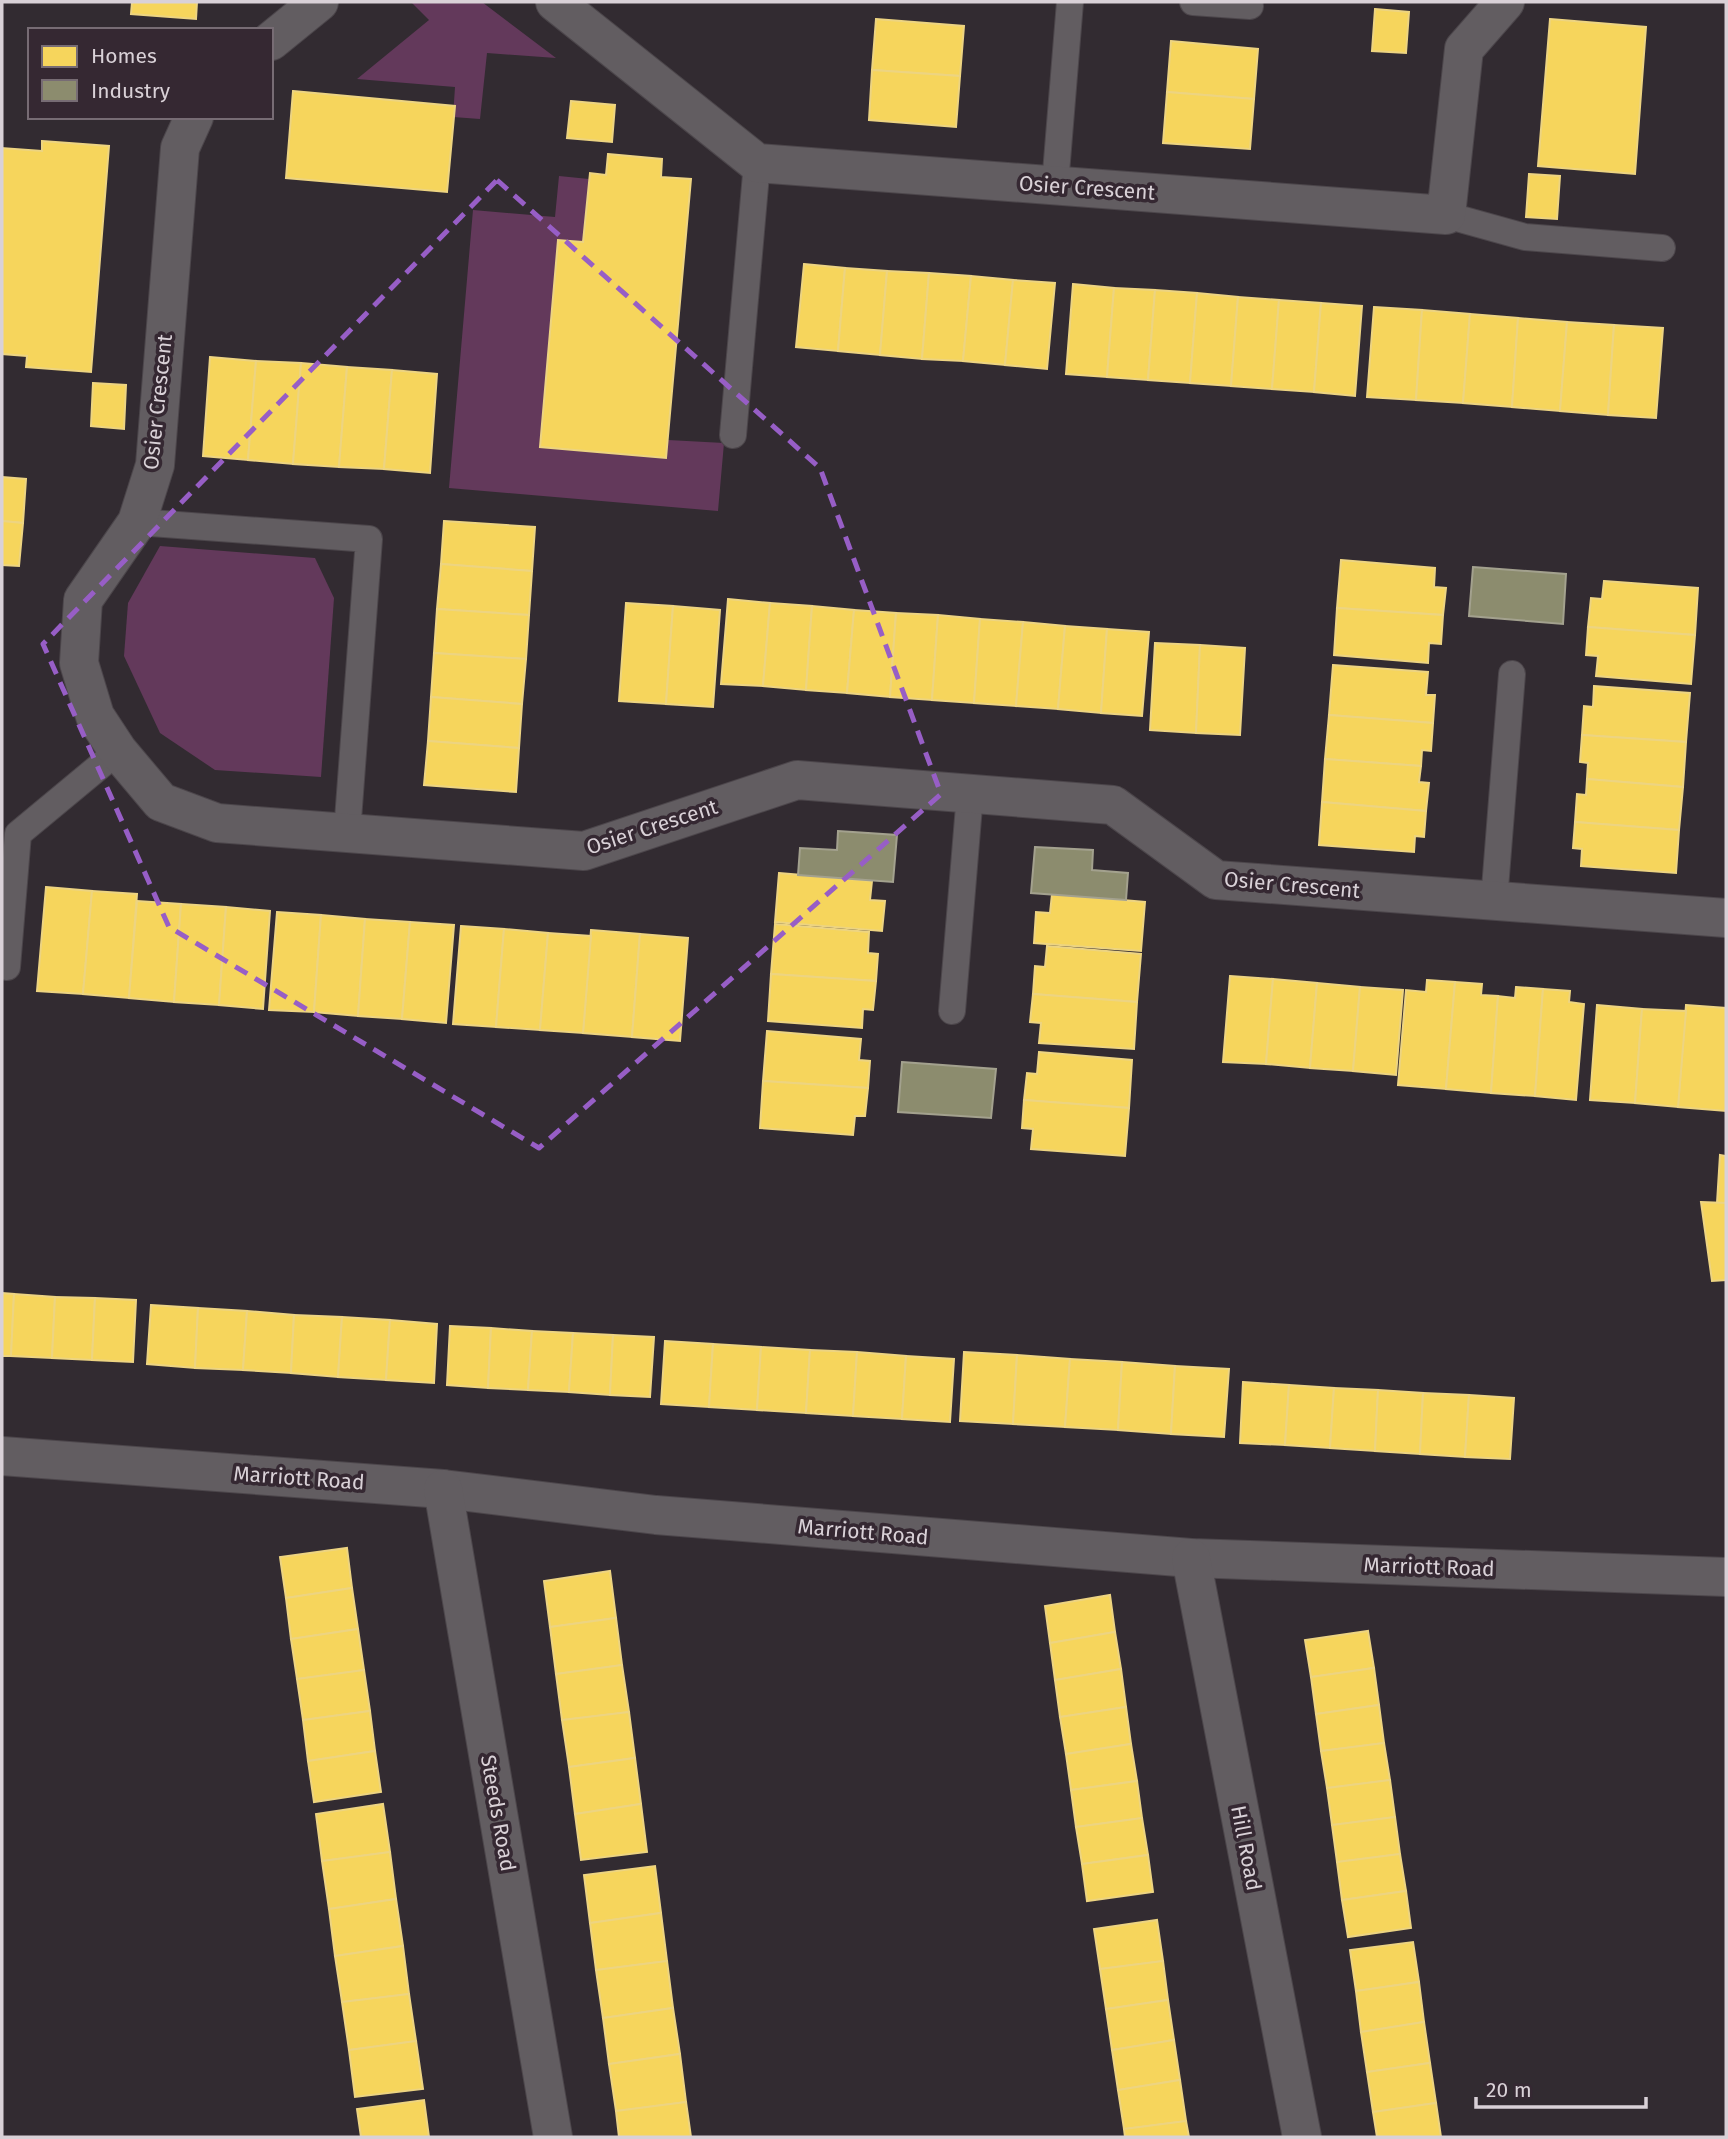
<svg xmlns="http://www.w3.org/2000/svg" width="1728" height="2139" font-family="'Fira Sans',sans-serif">
  <style>
    .green { fill: #63395b }
    .homes { fill: #f6d55c; stroke: #edd481; stroke-width: 2 }
    .industry { fill: #8c8c6e; stroke: #a3a18e; stroke-width: 2 }
    .lines { fill: none; stroke-linecap: round; stroke-linejoin: round }
    .service-casing { stroke: #4c464b; stroke-width: 28 }
    .minor-casing { stroke: #4c464b; stroke-width: 40 }
    .service { stroke: #625d61; stroke-width: 26 }
    .minor { stroke: #625d61; stroke-width: 38 }
    .marked { fill: none; stroke: #975ec6; stroke-width: 5; stroke-dasharray: 14 9; stroke-linejoin: round }
    .labels { text-anchor: middle; stroke-width: 7; stroke-linejoin: round; paint-order: stroke }
    .street-label { font-size: 21px; fill: #d9d1d7; stroke: #352832 }
  </style>
  <rect width="100%" height="100%" fill="#322b31"/>
  <g class="green">
    <path d="M 411,2 L 482,2 L 556,58 L 487,53 L 480,119 L 453,117 L 455,87 L 357,79 L 429,20 Z"/>
    <path d="M 559,176 L 589,179 L 583,242 L 558,241 L 540,446 L 665,458 L 668,440 L 724,443 L 718,511 L 449,488 L 473,210 L 555,217 Z"/>
    <path d="M 160,546 L 315,558 L 334,598 L 321,777 L 215,770 L 160,733 L 124,656 L 128,603 Z"/>
  </g>
  <g class="homes">
    <path d="M 122,2 L 197,2 L 196,19 L 131,14 L 132,2 Z"/>
    <path d="M 1375,9 L 1409,12 L 1406,53 L 1372,51 Z"/>
    <path d="M 876,19 L 964,26 L 960,76 L 872,70 Z"/>
    <path d="M 1550,19 L 1646,27 L 1635,174 L 1538,166 Z"/>
    <path d="M 1171,41 L 1258,49 L 1254,99 L 1167,92 Z"/>
    <path d="M 872,70 L 960,76 L 956,127 L 869,120 Z"/>
    <path d="M 293,91 L 455,106 L 447,192 L 286,178 Z"/>
    <path d="M 1167,92 L 1254,99 L 1250,149 L 1163,143 Z"/>
    <path d="M 571,101 L 615,105 L 612,142 L 567,138 Z"/>
    <path d="M 42,141 L 109,146 L 91,372 L 26,367 L 27,356 L 2,354 L 2,148 L 42,151 Z"/>
    <path d="M 608,154 L 662,159 L 661,177 L 691,179 L 666,458 L 540,447 L 558,240 L 583,242 L 590,173 L 606,175 Z"/>
    <path d="M 1529,174 L 1560,176 L 1557,219 L 1526,217 Z"/>
    <path d="M 804,264 L 845,268 L 838,351 L 796,347 Z"/>
    <path d="M 845,268 L 887,271 L 880,355 L 838,351 Z"/>
    <path d="M 887,271 L 929,273 L 922,359 L 880,355 Z"/>
    <path d="M 929,273 L 971,276 L 963,361 L 922,359 Z"/>
    <path d="M 971,276 L 1013,280 L 1005,365 L 963,361 Z"/>
    <path d="M 1013,280 L 1055,283 L 1047,369 L 1005,365 Z"/>
    <path d="M 1073,284 L 1114,288 L 1107,377 L 1066,374 Z"/>
    <path d="M 1114,288 L 1155,290 L 1148,380 L 1107,377 Z"/>
    <path d="M 1155,290 L 1197,293 L 1190,383 L 1148,380 Z"/>
    <path d="M 1197,293 L 1238,297 L 1231,386 L 1190,383 Z"/>
    <path d="M 1238,297 L 1279,300 L 1272,389 L 1231,386 Z"/>
    <path d="M 1279,300 L 1321,303 L 1314,392 L 1272,389 Z"/>
    <path d="M 1321,303 L 1362,306 L 1355,396 L 1314,392 Z"/>
    <path d="M 1374,307 L 1422,310 L 1416,400 L 1367,397 Z"/>
    <path d="M 1422,310 L 1470,314 L 1463,403 L 1416,400 Z"/>
    <path d="M 1470,314 L 1518,318 L 1512,407 L 1463,403 Z"/>
    <path d="M 1518,318 L 1567,322 L 1560,411 L 1512,407 Z"/>
    <path d="M 1567,322 L 1614,325 L 1608,415 L 1560,411 Z"/>
    <path d="M 1614,325 L 1663,328 L 1656,418 L 1608,415 Z"/>
    <path d="M 210,357 L 256,361 L 248,460 L 203,456 Z"/>
    <path d="M 256,361 L 301,363 L 293,464 L 248,460 Z"/>
    <path d="M 301,363 L 347,367 L 339,467 L 293,464 Z"/>
    <path d="M 347,367 L 392,370 L 384,469 L 339,467 Z"/>
    <path d="M 392,370 L 437,374 L 430,473 L 384,469 Z"/>
    <path d="M 93,383 L 126,385 L 124,429 L 91,426 Z"/>
    <path d="M 2,477 L 26,479 L 23,523 L 2,521 Z"/>
    <path d="M 2,521 L 23,523 L 19,566 L 2,565 Z"/>
    <path d="M 444,521 L 535,527 L 532,571 L 441,564 Z"/>
    <path d="M 1341,560 L 1435,568 L 1434,587 L 1446,588 L 1443,615 L 1337,608 Z"/>
    <path d="M 441,564 L 532,571 L 529,615 L 437,609 Z"/>
    <path d="M 1604,581 L 1698,588 L 1695,635 L 1588,627 L 1591,598 L 1602,599 Z"/>
    <path d="M 728,599 L 770,603 L 763,686 L 721,684 Z"/>
    <path d="M 626,603 L 673,606 L 666,704 L 619,701 Z"/>
    <path d="M 770,603 L 812,606 L 806,690 L 763,686 Z"/>
    <path d="M 673,606 L 720,610 L 713,707 L 666,704 Z"/>
    <path d="M 812,606 L 854,610 L 847,693 L 806,690 Z"/>
    <path d="M 1337,608 L 1443,615 L 1441,644 L 1429,643 L 1428,663 L 1334,655 Z"/>
    <path d="M 437,609 L 529,615 L 526,659 L 434,653 Z"/>
    <path d="M 854,610 L 896,613 L 890,697 L 847,693 Z"/>
    <path d="M 896,613 L 938,615 L 932,700 L 890,697 Z"/>
    <path d="M 938,615 L 980,619 L 974,703 L 932,700 Z"/>
    <path d="M 980,619 L 1023,622 L 1016,706 L 974,703 Z"/>
    <path d="M 1023,622 L 1065,626 L 1058,709 L 1016,706 Z"/>
    <path d="M 1065,626 L 1107,629 L 1101,713 L 1058,709 Z"/>
    <path d="M 1588,627 L 1695,635 L 1691,684 L 1596,676 L 1598,656 L 1586,655 Z"/>
    <path d="M 1107,629 L 1149,632 L 1142,716 L 1101,713 Z"/>
    <path d="M 1155,643 L 1200,645 L 1196,733 L 1150,730 Z"/>
    <path d="M 1200,645 L 1245,648 L 1240,735 L 1196,733 Z"/>
    <path d="M 434,653 L 526,659 L 522,704 L 431,697 Z"/>
    <path d="M 1333,665 L 1428,672 L 1426,695 L 1435,695 L 1433,723 L 1329,715 Z"/>
    <path d="M 1594,686 L 1690,693 L 1686,742 L 1582,735 L 1584,706 L 1593,707 Z"/>
    <path d="M 431,697 L 522,704 L 519,748 L 428,741 Z"/>
    <path d="M 1329,715 L 1433,723 L 1431,751 L 1422,750 L 1421,766 L 1325,759 Z"/>
    <path d="M 1582,735 L 1686,742 L 1683,787 L 1587,779 L 1588,763 L 1580,762 Z"/>
    <path d="M 428,741 L 519,748 L 516,792 L 424,785 Z"/>
    <path d="M 1325,759 L 1421,766 L 1419,782 L 1429,783 L 1426,811 L 1322,802 Z"/>
    <path d="M 1587,779 L 1683,787 L 1679,830 L 1575,822 L 1577,794 L 1586,795 Z"/>
    <path d="M 1322,802 L 1426,811 L 1424,837 L 1415,836 L 1414,852 L 1319,845 Z"/>
    <path d="M 1575,822 L 1679,830 L 1676,873 L 1581,866 L 1582,849 L 1573,848 Z"/>
    <path d="M 779,873 L 872,881 L 870,900 L 885,901 L 882,931 L 775,922 Z"/>
    <path d="M 46,887 L 92,891 L 83,994 L 37,991 Z"/>
    <path d="M 92,891 L 137,894 L 129,998 L 83,994 Z"/>
    <path d="M 1052,894 L 1145,902 L 1141,951 L 1034,943 L 1036,912 L 1050,913 Z"/>
    <path d="M 137,901 L 181,904 L 174,1002 L 129,998 Z"/>
    <path d="M 181,904 L 226,907 L 219,1005 L 174,1002 Z"/>
    <path d="M 226,907 L 270,911 L 263,1009 L 219,1005 Z"/>
    <path d="M 277,912 L 321,915 L 314,1012 L 269,1010 Z"/>
    <path d="M 321,915 L 365,919 L 358,1016 L 314,1012 Z"/>
    <path d="M 365,919 L 410,922 L 402,1019 L 358,1016 Z"/>
    <path d="M 410,922 L 454,925 L 446,1023 L 402,1019 Z"/>
    <path d="M 775,924 L 869,932 L 868,953 L 878,954 L 876,981 L 771,974 Z"/>
    <path d="M 461,926 L 504,929 L 496,1027 L 453,1024 Z"/>
    <path d="M 504,929 L 548,933 L 540,1030 L 496,1027 Z"/>
    <path d="M 591,930 L 640,934 L 632,1037 L 583,1033 Z"/>
    <path d="M 548,933 L 591,936 L 583,1033 L 540,1030 Z"/>
    <path d="M 640,934 L 688,938 L 680,1041 L 632,1037 Z"/>
    <path d="M 1047,946 L 1141,954 L 1137,1002 L 1033,994 L 1035,966 L 1045,967 Z"/>
    <path d="M 771,974 L 876,981 L 873,1010 L 863,1009 L 862,1028 L 768,1021 Z"/>
    <path d="M 1230,976 L 1273,979 L 1266,1064 L 1223,1062 Z"/>
    <path d="M 1273,979 L 1317,983 L 1310,1068 L 1266,1064 Z"/>
    <path d="M 1427,980 L 1455,982 L 1446,1089 L 1398,1085 L 1406,990 L 1426,992 Z"/>
    <path d="M 1455,982 L 1482,984 L 1481,995 L 1498,996 L 1491,1093 L 1446,1089 Z"/>
    <path d="M 1317,983 L 1360,987 L 1353,1071 L 1310,1068 Z"/>
    <path d="M 1360,987 L 1403,990 L 1396,1075 L 1353,1071 Z"/>
    <path d="M 1516,987 L 1543,989 L 1535,1096 L 1491,1093 L 1498,996 L 1515,998 Z"/>
    <path d="M 1543,989 L 1570,991 L 1569,1002 L 1584,1004 L 1576,1100 L 1535,1096 Z"/>
    <path d="M 1033,994 L 1137,1002 L 1134,1049 L 1039,1043 L 1041,1023 L 1030,1022 Z"/>
    <path d="M 1597,1005 L 1642,1009 L 1635,1103 L 1590,1100 Z"/>
    <path d="M 1686,1005 L 1726,1008 L 1726,1111 L 1678,1107 Z"/>
    <path d="M 1642,1009 L 1686,1011 L 1678,1107 L 1635,1103 Z"/>
    <path d="M 767,1031 L 861,1039 L 859,1060 L 870,1061 L 868,1088 L 763,1081 Z"/>
    <path d="M 1039,1052 L 1132,1060 L 1129,1108 L 1024,1100 L 1027,1073 L 1037,1074 Z"/>
    <path d="M 763,1081 L 868,1088 L 865,1116 L 855,1116 L 853,1135 L 760,1128 Z"/>
    <path d="M 1024,1100 L 1129,1108 L 1125,1156 L 1031,1149 L 1033,1129 L 1022,1128 Z"/>
    <path d="M 1720,1155 L 1726,1156 L 1726,1203 L 1717,1203 Z"/>
    <path d="M 1701,1202 L 1726,1203 L 1726,1280 L 1712,1281 Z"/>
    <path d="M 2,1293 L 14,1294 L 11,1356 L 2,1356 Z"/>
    <path d="M 14,1294 L 55,1297 L 52,1358 L 11,1356 Z"/>
    <path d="M 55,1297 L 95,1298 L 92,1360 L 52,1358 Z"/>
    <path d="M 95,1298 L 136,1300 L 133,1362 L 92,1360 Z"/>
    <path d="M 151,1305 L 198,1308 L 195,1368 L 147,1364 Z"/>
    <path d="M 198,1308 L 247,1311 L 243,1370 L 195,1368 Z"/>
    <path d="M 247,1311 L 294,1315 L 291,1373 L 243,1370 Z"/>
    <path d="M 294,1315 L 342,1317 L 338,1377 L 291,1373 Z"/>
    <path d="M 342,1317 L 390,1320 L 386,1380 L 338,1377 Z"/>
    <path d="M 390,1320 L 437,1324 L 434,1383 L 386,1380 Z"/>
    <path d="M 450,1326 L 491,1328 L 488,1388 L 447,1385 Z"/>
    <path d="M 491,1328 L 532,1331 L 528,1390 L 488,1388 Z"/>
    <path d="M 532,1331 L 573,1333 L 569,1392 L 528,1390 Z"/>
    <path d="M 573,1333 L 613,1335 L 610,1395 L 569,1392 Z"/>
    <path d="M 613,1335 L 654,1337 L 650,1397 L 610,1395 Z"/>
    <path d="M 665,1341 L 713,1344 L 709,1407 L 661,1404 Z"/>
    <path d="M 713,1344 L 761,1347 L 757,1410 L 709,1407 Z"/>
    <path d="M 761,1347 L 810,1350 L 806,1413 L 757,1410 Z"/>
    <path d="M 810,1350 L 857,1352 L 853,1416 L 806,1413 Z"/>
    <path d="M 857,1352 L 906,1356 L 902,1419 L 853,1416 Z"/>
    <path d="M 964,1352 L 1017,1355 L 1013,1424 L 960,1421 Z"/>
    <path d="M 1017,1355 L 1070,1359 L 1065,1427 L 1013,1424 Z"/>
    <path d="M 906,1356 L 954,1359 L 950,1422 L 902,1419 Z"/>
    <path d="M 1070,1359 L 1122,1362 L 1118,1430 L 1065,1427 Z"/>
    <path d="M 1122,1362 L 1175,1366 L 1171,1434 L 1118,1430 Z"/>
    <path d="M 1175,1366 L 1229,1369 L 1224,1437 L 1171,1434 Z"/>
    <path d="M 1243,1382 L 1289,1385 L 1285,1445 L 1240,1443 Z"/>
    <path d="M 1289,1385 L 1334,1388 L 1330,1448 L 1285,1445 Z"/>
    <path d="M 1334,1388 L 1378,1390 L 1375,1451 L 1330,1448 Z"/>
    <path d="M 1378,1390 L 1423,1393 L 1420,1454 L 1375,1451 Z"/>
    <path d="M 1423,1393 L 1469,1395 L 1465,1457 L 1420,1454 Z"/>
    <path d="M 1469,1395 L 1514,1398 L 1510,1459 L 1465,1457 Z"/>
    <path d="M 347,1548 L 352,1588 L 286,1598 L 280,1557 Z"/>
    <path d="M 610,1571 L 616,1618 L 550,1627 L 544,1581 Z"/>
    <path d="M 352,1588 L 358,1629 L 291,1639 L 286,1598 Z"/>
    <path d="M 1110,1595 L 1115,1632 L 1050,1643 L 1045,1606 Z"/>
    <path d="M 616,1618 L 622,1665 L 556,1674 L 550,1627 Z"/>
    <path d="M 358,1629 L 364,1670 L 297,1679 L 291,1639 Z"/>
    <path d="M 1368,1631 L 1374,1668 L 1311,1677 L 1305,1640 Z"/>
    <path d="M 1115,1632 L 1121,1669 L 1055,1680 L 1050,1643 Z"/>
    <path d="M 622,1665 L 629,1712 L 562,1720 L 556,1674 Z"/>
    <path d="M 1374,1668 L 1379,1705 L 1316,1714 L 1311,1677 Z"/>
    <path d="M 1121,1669 L 1126,1707 L 1060,1717 L 1055,1680 Z"/>
    <path d="M 364,1670 L 370,1711 L 303,1720 L 297,1679 Z"/>
    <path d="M 1379,1705 L 1384,1743 L 1321,1751 L 1316,1714 Z"/>
    <path d="M 1126,1707 L 1131,1744 L 1066,1754 L 1060,1717 Z"/>
    <path d="M 370,1711 L 375,1751 L 308,1761 L 303,1720 Z"/>
    <path d="M 629,1712 L 635,1758 L 569,1767 L 562,1720 Z"/>
    <path d="M 1384,1743 L 1390,1780 L 1327,1788 L 1321,1751 Z"/>
    <path d="M 1131,1744 L 1137,1781 L 1071,1790 L 1066,1754 Z"/>
    <path d="M 375,1751 L 381,1792 L 314,1802 L 308,1761 Z"/>
    <path d="M 635,1758 L 641,1804 L 575,1814 L 569,1767 Z"/>
    <path d="M 1390,1780 L 1395,1817 L 1332,1825 L 1327,1788 Z"/>
    <path d="M 1137,1781 L 1142,1818 L 1076,1827 L 1071,1790 Z"/>
    <path d="M 383,1804 L 390,1852 L 322,1861 L 316,1814 Z"/>
    <path d="M 641,1804 L 647,1852 L 581,1860 L 575,1814 Z"/>
    <path d="M 1395,1817 L 1400,1854 L 1337,1862 L 1332,1825 Z"/>
    <path d="M 1142,1818 L 1148,1855 L 1082,1864 L 1076,1827 Z"/>
    <path d="M 390,1852 L 396,1899 L 329,1909 L 322,1861 Z"/>
    <path d="M 1400,1854 L 1406,1891 L 1342,1900 L 1337,1862 Z"/>
    <path d="M 1148,1855 L 1153,1892 L 1087,1901 L 1082,1864 Z"/>
    <path d="M 655,1866 L 661,1913 L 590,1923 L 584,1875 Z"/>
    <path d="M 1406,1891 L 1411,1928 L 1348,1937 L 1342,1900 Z"/>
    <path d="M 396,1899 L 403,1946 L 335,1956 L 329,1909 Z"/>
    <path d="M 661,1913 L 667,1961 L 596,1970 L 590,1923 Z"/>
    <path d="M 1157,1920 L 1163,1961 L 1100,1969 L 1094,1929 Z"/>
    <path d="M 1413,1942 L 1419,1982 L 1356,1991 L 1350,1950 Z"/>
    <path d="M 403,1946 L 409,1994 L 342,2002 L 335,1956 Z"/>
    <path d="M 667,1961 L 673,2008 L 603,2018 L 596,1970 Z"/>
    <path d="M 1163,1961 L 1168,2000 L 1106,2009 L 1100,1969 Z"/>
    <path d="M 1419,1982 L 1424,2022 L 1361,2032 L 1356,1991 Z"/>
    <path d="M 409,1994 L 416,2041 L 349,2050 L 342,2002 Z"/>
    <path d="M 1168,2000 L 1174,2040 L 1112,2050 L 1106,2009 Z"/>
    <path d="M 673,2008 L 680,2054 L 609,2064 L 603,2018 Z"/>
    <path d="M 1424,2022 L 1430,2063 L 1367,2072 L 1361,2032 Z"/>
    <path d="M 1174,2040 L 1180,2080 L 1118,2090 L 1112,2050 Z"/>
    <path d="M 416,2041 L 423,2089 L 355,2097 L 349,2050 Z"/>
    <path d="M 680,2054 L 686,2102 L 616,2111 L 609,2064 Z"/>
    <path d="M 1430,2063 L 1436,2103 L 1373,2112 L 1367,2072 Z"/>
    <path d="M 1180,2080 L 1186,2121 L 1124,2129 L 1118,2090 Z"/>
    <path d="M 424,2100 L 429,2137 L 361,2137 L 357,2109 Z"/>
    <path d="M 686,2102 L 691,2137 L 619,2137 L 616,2111 Z"/>
    <path d="M 1436,2103 L 1441,2137 L 1377,2137 L 1373,2112 Z"/>
    <path d="M 1186,2121 L 1189,2137 L 1125,2137 L 1124,2129 Z"/>
  </g>
  <g class="industry">
    <path d="M 1473,567 L 1566,574 L 1563,624 L 1469,616 Z"/>
    <path d="M 838,831 L 897,835 L 893,882 L 798,875 L 800,848 L 837,850 Z"/>
    <path d="M 1035,847 L 1093,850 L 1092,870 L 1128,873 L 1126,900 L 1031,893 Z"/>
    <path d="M 902,1062 L 996,1069 L 991,1118 L 898,1112 Z"/>
  </g>
  <g class="lines">
    <g class="service-casing">
      <g id="service">
        <path d="M 1193,2 L 1250,6"/>
        <path d="M 1055,185 L 1070,2"/>
        <path d="M 1446,215 L 1525,237 L 1662,248"/>
        <path d="M 733,435 L 757,163"/>
        <path d="M 137,522 L 369,539 L 347,833"/>
        <path d="M 1494,901 L 1512,674"/>
        <path d="M 7,967 L 18,834 L 118,751"/>
        <path d="M 952,1011 L 970,794"/>
      </g>
    </g>
    <g class="minor-casing">
      <g id="minor">
        <path d="M 555,2 L 757,163 L 1446,215 L 1464,49 L 1505,2"/>
        <path d="M 271,41 L 319,2"/>
        <path d="M 194,117 L 180,148 L 155,465 L 137,522 L 83,600 L 79,663 L 95,716 L 118,751 L 161,802 L 217,823 L 584,851 L 797,780 L 1113,805 L 1216,880 L 1726,918"/>
        <path d="M 2,1456 L 443,1489 L 656,1515 L 1191,1558 L 1726,1577"/>
        <path d="M 443,1489 L 553,2137"/>
        <path d="M 1191,1558 L 1302,2137"/>
      </g>
    </g>
    <use href="#service" class="service"/>
    <use href="#minor" class="minor"/>
  </g>
  <path class="marked" d="M 497,180 L 820,468 L 941,794 L 539,1148 L 169,927 L 43,644 Z"/>
  <g class="labels">
    <g class="street-label">
      <text transform="translate(1087 188) rotate(4)" y="7">Osier Crescent</text>
      <text transform="translate(158 402) rotate(-84)" y="7">Osier Crescent</text>
      <text transform="translate(652 827) rotate(-18)" y="7">Osier Crescent</text>
      <text transform="translate(1292 885) rotate(5)" y="7">Osier Crescent</text>
      <text transform="translate(299 1478) rotate(4)" y="7">Marriott Road</text>
      <text transform="translate(863 1532) rotate(5)" y="7">Marriott Road</text>
      <text transform="translate(1429 1567) rotate(2)" y="7">Marriott Road</text>
      <text transform="translate(498 1813) rotate(80)" y="7">Steeds Road</text>
      <text transform="translate(1246 1848) rotate(79)" y="7">Hill Road</text>
    </g>
  </g>
  <rect width="1728" height="2139" fill="none" stroke="#d9d1d7" stroke-width="7"/>
  <rect x="28" y="28" width="245" height="91" fill="#352832" stroke="#776c74" stroke-width="2"/>
  <rect x="42" y="46" width="35" height="21" fill="#f6d55c" stroke="#776c74" stroke-width="2"/>
  <text x="91" y="63" font-size="21" fill="#d9d1d7">Homes</text>
  <rect x="42" y="80" width="35" height="21" fill="#8c8c6e" stroke="#776c74" stroke-width="2"/>
  <text x="91" y="98" font-size="21" fill="#d9d1d7">Industry</text>
  <path d="M1476 2097v10h170v-10" fill="none" stroke="#d9d1d7" stroke-width="3.5"/>
  <text x="1486" y="2097" font-size="21" fill="#d9d1d7" stroke="#352832" stroke-width="5" paint-order="stroke">20 m</text>
</svg>
